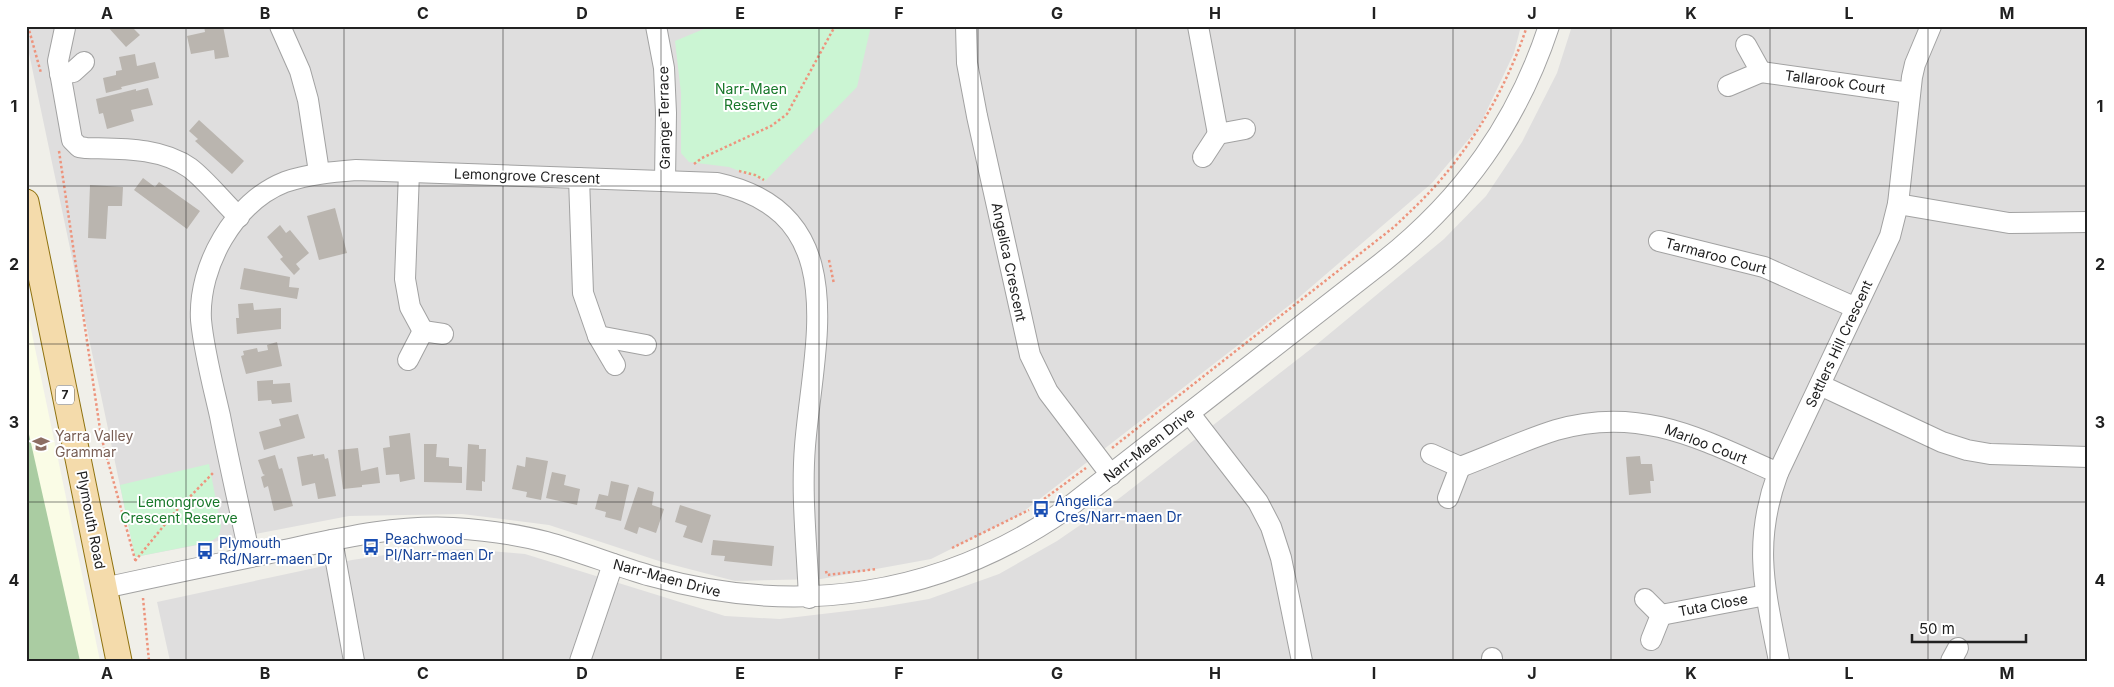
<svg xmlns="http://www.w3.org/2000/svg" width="2114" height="687" font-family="Inter,sans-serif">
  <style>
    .residential { fill: #dfdede }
    .education { fill: #fafce6 }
    .forest { fill: #aacca2 }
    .park { fill: #cbf5d3 }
    .building { fill: #bab5af }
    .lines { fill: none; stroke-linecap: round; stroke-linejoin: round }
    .minor-casing { stroke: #a2a2a2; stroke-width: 22 }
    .major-casing { stroke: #8f720f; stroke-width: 27 }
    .path { stroke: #ed947d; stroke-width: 2.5; stroke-dasharray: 2.5 2.5; stroke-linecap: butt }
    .minor { stroke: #fff; stroke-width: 20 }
    .major { stroke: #f4dbab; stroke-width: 25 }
    .grid { fill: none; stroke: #212121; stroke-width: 1; stroke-opacity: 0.55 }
    .labels { text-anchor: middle; stroke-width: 4; stroke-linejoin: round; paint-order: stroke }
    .shield { fill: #fff; stroke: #646464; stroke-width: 1 }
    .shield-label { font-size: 12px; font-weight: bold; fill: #212121 }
    .street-label { font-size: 14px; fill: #212121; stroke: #fff }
    .park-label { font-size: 14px; fill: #177729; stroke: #fff }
    .education-label { font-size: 14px; fill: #785e54; stroke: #fff; text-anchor: start }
    .transit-label { font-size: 14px; fill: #164399; stroke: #fff; text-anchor: start }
    .neatline { fill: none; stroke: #212121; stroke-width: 2 }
    .grid-label { font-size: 16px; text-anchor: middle; font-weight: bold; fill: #212121 }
  </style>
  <rect width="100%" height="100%" fill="#f0efe9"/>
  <g class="residential">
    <path d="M 26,26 L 1521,26 L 1514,53 L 1479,127 L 1432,183 L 1296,300 L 1019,515 L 931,559 L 821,579 L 735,581 L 662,562 L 549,525 L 462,514 L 349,516 L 135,557 L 26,39 Z"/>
    <path d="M 1572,26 L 2088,26 L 2088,661 L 170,661 L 157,602 L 352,560 L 411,551 L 467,549 L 525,554 L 725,616 L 780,619 L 882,607 L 929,599 L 999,574 L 1057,541 L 1121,497 L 1316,345 L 1444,239 L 1486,196 L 1522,142 L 1557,73 Z"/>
  </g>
  <path class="education" d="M 26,305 L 84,584 L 100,661 L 26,661 Z"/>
  <path class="forest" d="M 26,421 L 80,661 L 26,661 Z"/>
  <g class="park">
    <path d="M 711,26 L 871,26 L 857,87 L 765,181 L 729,167 L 689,162 L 681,153 L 681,93 L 675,41 Z"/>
    <path d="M 209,464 L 221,526 L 219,536 L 210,542 L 135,557 L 120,485 Z"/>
  </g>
  <g class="building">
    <path d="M 107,26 L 135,26 L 133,28 L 140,35 L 126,47 Z"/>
    <path d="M 204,26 L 223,26 L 229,57 L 215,59 L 214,50 L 191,54 L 187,36 L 205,32 Z"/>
    <path d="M 135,54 L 137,66 L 155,62 L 159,78 L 121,87 L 122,89 L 106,93 L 103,78 L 116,75 L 116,71 L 122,70 L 119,57 Z"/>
    <path d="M 148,88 L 153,105 L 131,110 L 134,121 L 107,129 L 103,113 L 99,114 L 96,99 L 136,89 L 136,91 Z"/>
    <path d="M 199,120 L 244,161 L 232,174 L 195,141 L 198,139 L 189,131 Z"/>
    <path d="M 143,178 L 155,187 L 159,182 L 200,211 L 187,229 L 134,190 Z"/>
    <path d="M 90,185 L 123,187 L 122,206 L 108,206 L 106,239 L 88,238 Z"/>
    <path d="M 335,208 L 347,253 L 319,260 L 307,216 Z"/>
    <path d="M 280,225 L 286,233 L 290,230 L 309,253 L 296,264 L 300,269 L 294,275 L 280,259 L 283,257 L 267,237 Z"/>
    <path d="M 244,268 L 290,277 L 289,287 L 299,288 L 297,299 L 240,289 Z"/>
    <path d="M 253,303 L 254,310 L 281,308 L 281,329 L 237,334 L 236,318 L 239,318 L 238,304 Z"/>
    <path d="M 277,342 L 282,366 L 246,374 L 241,356 L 244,355 L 243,351 L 257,348 L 258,352 L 268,350 L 267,345 Z"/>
    <path d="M 273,380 L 273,384 L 290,383 L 292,402 L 272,404 L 271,400 L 258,401 L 257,381 Z"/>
    <path d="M 298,414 L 305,438 L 264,450 L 259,432 L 281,426 L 279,419 Z"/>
    <path d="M 410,433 L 415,479 L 400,482 L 399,474 L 386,475 L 383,448 L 390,447 L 389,436 Z"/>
    <path d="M 424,444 L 437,444 L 436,457 L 449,458 L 449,466 L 462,467 L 462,483 L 424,482 Z"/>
    <path d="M 468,444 L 479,445 L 479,449 L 486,449 L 485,482 L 482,481 L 482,491 L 466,490 Z"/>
    <path d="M 358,448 L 361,471 L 378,467 L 380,483 L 362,485 L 362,487 L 343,489 L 338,450 Z"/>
    <path d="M 313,454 L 313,456 L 324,454 L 325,459 L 328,458 L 336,496 L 318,499 L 315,483 L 302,486 L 297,457 Z"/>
    <path d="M 275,455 L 279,469 L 282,468 L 293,506 L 274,511 L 268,486 L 264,488 L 261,477 L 265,475 L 263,474 L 258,460 Z"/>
    <path d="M 1640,456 L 1641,464 L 1652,464 L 1654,481 L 1650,481 L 1651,493 L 1629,495 L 1626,457 Z"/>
    <path d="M 526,457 L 548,461 L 541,500 L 526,497 L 527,492 L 512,489 L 517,465 L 525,467 Z"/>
    <path d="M 552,472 L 566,475 L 564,485 L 580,489 L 577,505 L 546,498 Z"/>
    <path d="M 611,481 L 629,485 L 621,521 L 605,517 L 606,512 L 595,509 L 599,494 L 608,496 Z"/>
    <path d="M 638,487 L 654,492 L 652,505 L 664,509 L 656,533 L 639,527 L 637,534 L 624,529 Z"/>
    <path d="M 680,505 L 711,515 L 702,543 L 683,537 L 687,526 L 675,522 Z"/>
    <path d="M 713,540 L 774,546 L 772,566 L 724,561 L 725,556 L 711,555 Z"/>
  </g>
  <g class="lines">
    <g class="minor-casing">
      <g id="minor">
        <path d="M 280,26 L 300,71 L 308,100 L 319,172"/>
        <path d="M 656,26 L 664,68 L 666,113 L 665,181"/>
        <path d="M 966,26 L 967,63 L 977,116 L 1030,355 L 1048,392 L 1111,475"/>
        <path d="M 1198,26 L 1218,134"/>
        <path d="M 65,28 L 58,61 L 72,140 L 79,147 L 86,148 C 121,149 160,147 190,168 C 206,180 224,203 239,217"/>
        <path d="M 1761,72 L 1910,93"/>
        <path d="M 60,74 L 73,72 L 84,62"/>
        <path d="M 1728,86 L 1761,72 L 1746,45"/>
        <path d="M 1203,157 L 1218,134 L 1245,129"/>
        <path d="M 409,172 L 405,279 L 410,307 L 423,331"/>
        <path d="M 579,178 L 583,293 L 598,336 L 615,365"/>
        <path d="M 1898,204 L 2009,223 L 2088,222"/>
        <path d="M 1659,241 L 1764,267 L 1856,308"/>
        <path d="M 598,336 L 646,345"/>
        <path d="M 408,360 L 423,331 L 443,334"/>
        <path d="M 1820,385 L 1942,442 L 1967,450 L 1990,454 L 2088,457"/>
        <path d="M 1190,414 L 1258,502 L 1271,527 L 1281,558 L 1302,661"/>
        <path d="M 1431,454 L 1460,467 L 1448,498"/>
        <path d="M 1460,467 C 1492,455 1524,440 1556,430 C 1641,405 1703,440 1778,473"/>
        <path d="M 332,540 L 354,661"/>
        <path d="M 250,557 C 240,510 229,463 220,416 C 213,385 204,352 201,320 C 198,266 234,202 285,182 C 309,174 331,172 356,170 L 717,183 C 855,213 813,345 805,446 C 801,496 807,548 809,598"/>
        <path d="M 104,588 C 163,575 222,563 280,551 C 337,539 394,525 453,528 C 484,530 516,534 546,542 C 582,552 616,566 651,576 C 797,617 939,597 1065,510 L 1384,261 C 1463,198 1517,123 1549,26"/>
        <path d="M 1645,599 L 1661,615 L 1651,640"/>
        <path d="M 1661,615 L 1766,595"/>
        <path d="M 1492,658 L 1492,661"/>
        <path d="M 580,661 L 613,564"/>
        <path d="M 1779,661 C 1765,590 1752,544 1778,473 L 1890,236 L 1898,204 L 1912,77 L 1915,64 L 1931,26"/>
        <path d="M 1951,661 L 1958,648"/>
      </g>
    </g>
    <g class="major-casing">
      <path id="major" d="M 26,202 L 119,661"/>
    </g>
    <g class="path">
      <path d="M 28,26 L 41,73"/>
      <path d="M 59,151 L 101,436 L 136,563"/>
      <path d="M 694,164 L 702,158 L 771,126 L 787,114 L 835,26"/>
      <path d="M 739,171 L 755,175 L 764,180"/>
      <path d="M 829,260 L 834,284"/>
      <path d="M 1112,448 L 1394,227 C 1411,211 1428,195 1443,177 C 1480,133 1509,81 1527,26"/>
      <path d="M 1036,505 L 1086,468"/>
      <path d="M 952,548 L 1029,510"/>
      <path d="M 135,561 L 175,512 L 214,472"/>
      <path d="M 826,571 L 827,575 L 877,569"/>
      <path d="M 143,598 L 149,661"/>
    </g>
    <use href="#minor" class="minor"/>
    <use href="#major" class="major"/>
  </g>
  <path class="grid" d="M 186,26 L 186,661M 344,26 L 344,661M 503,26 L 503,661M 661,26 L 661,661M 819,26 L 819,661M 978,26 L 978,661M 1136,26 L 1136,661M 1295,26 L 1295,661M 1453,26 L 1453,661M 1611,26 L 1611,661M 1770,26 L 1770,661M 1928,26 L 1928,661M 26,186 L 2088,186M 26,344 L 2088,344M 26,502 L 2088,502"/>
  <defs>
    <g id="school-bare" transform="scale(1.35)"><path d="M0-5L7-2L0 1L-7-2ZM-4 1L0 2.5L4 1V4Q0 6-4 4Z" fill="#8d6e63" stroke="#fff" stroke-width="2.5" paint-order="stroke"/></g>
    <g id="bus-bare" transform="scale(1.35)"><path d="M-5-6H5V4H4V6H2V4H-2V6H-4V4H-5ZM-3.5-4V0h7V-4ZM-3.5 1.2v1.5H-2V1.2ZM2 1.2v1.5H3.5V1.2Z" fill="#1a4fb4" stroke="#fff" stroke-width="2.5" paint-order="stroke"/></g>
  </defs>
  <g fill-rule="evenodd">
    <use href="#school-bare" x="41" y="444"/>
    <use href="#bus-bare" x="1041" y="509"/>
    <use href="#bus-bare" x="371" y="547"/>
    <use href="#bus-bare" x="205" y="551"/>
  </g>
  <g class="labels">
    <rect class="shield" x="56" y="385.5" width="18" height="19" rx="4"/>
    <g class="shield-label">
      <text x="65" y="399">7</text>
    </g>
    <g class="street-label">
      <text transform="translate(1835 82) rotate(8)" y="5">Tallarook Court</text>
      <text transform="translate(664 118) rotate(-91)" y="5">Grange Terrace</text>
      <text transform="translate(527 176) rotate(2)" y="5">Lemongrove Crescent</text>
      <text transform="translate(1716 256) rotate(15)" y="5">Tarmaroo Court</text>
      <text transform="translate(1009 262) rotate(78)" y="5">Angelica Crescent</text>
      <text transform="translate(1839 344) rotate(-65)" y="5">Settlers Hill Crescent</text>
      <text transform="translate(1706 444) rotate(21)" y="5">Marloo Court</text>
      <text transform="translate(1149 445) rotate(-38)" y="5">Narr-Maen Drive</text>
      <text transform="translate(91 520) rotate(79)" y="5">Plymouth Road</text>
      <text transform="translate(667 578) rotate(15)" y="5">Narr-Maen Drive</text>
      <text transform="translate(1713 605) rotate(-11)" y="5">Tuta Close</text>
    </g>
    <g class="park-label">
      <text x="751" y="94">Narr-Maen<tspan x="751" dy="16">Reserve</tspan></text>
      <text x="179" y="507">Lemongrove<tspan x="179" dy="16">Crescent Reserve</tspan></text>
    </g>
    <g class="education-label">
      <text x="55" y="441">Yarra Valley<tspan x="55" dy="16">Grammar</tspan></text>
    </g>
    <g class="transit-label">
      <text x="1055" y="506">Angelica<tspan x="1055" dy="16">Cres/Narr-maen Dr</tspan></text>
      <text x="385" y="544">Peachwood<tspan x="385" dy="16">Pl/Narr-maen Dr</tspan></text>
      <text x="219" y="548">Plymouth<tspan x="219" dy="16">Rd/Narr-maen Dr</tspan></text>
    </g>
  </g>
  <rect width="2114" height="687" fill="none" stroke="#ffffff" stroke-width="55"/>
  <path d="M1912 634v8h114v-8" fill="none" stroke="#212121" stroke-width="2.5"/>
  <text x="1919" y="634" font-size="15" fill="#212121" stroke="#ffffff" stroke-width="4" paint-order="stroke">50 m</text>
  <rect x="28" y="28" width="2058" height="632" class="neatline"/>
  <g class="grid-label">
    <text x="107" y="19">A</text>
    <text x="265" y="19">B</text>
    <text x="423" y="19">C</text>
    <text x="582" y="19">D</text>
    <text x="740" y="19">E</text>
    <text x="899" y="19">F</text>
    <text x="1057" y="19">G</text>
    <text x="1215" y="19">H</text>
    <text x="1374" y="19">I</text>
    <text x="1532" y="19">J</text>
    <text x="1691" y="19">K</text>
    <text x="1849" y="19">L</text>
    <text x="2007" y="19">M</text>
    <text x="14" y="112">1</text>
    <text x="2100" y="112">1</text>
    <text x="14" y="270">2</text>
    <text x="2100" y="270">2</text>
    <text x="14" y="428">3</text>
    <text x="2100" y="428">3</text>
    <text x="14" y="586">4</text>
    <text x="2100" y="586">4</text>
    <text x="107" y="679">A</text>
    <text x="265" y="679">B</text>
    <text x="423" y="679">C</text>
    <text x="582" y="679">D</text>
    <text x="740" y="679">E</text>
    <text x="899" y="679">F</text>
    <text x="1057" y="679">G</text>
    <text x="1215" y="679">H</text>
    <text x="1374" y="679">I</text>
    <text x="1532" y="679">J</text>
    <text x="1691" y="679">K</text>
    <text x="1849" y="679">L</text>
    <text x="2007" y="679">M</text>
  </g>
</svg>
